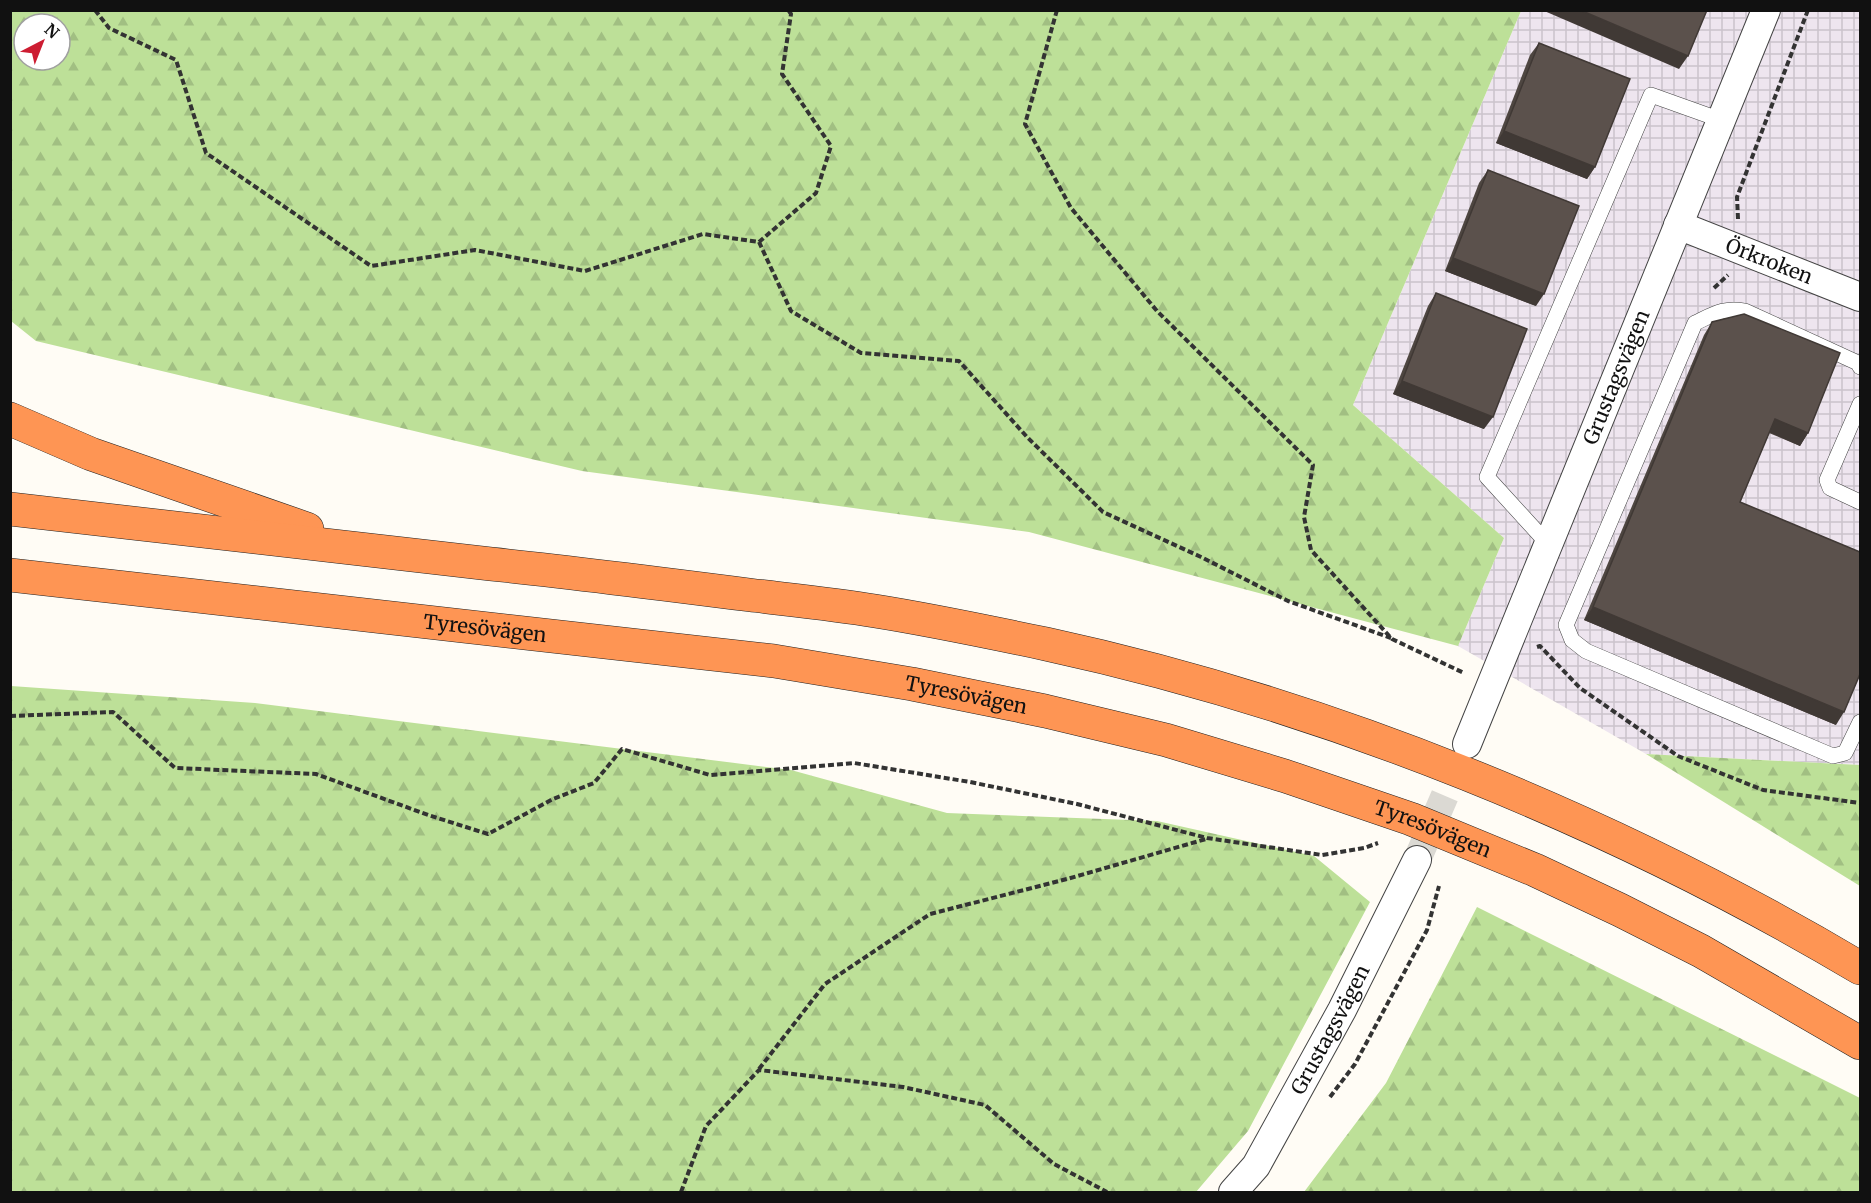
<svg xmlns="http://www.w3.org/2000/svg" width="1871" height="1203" font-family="Merriweather,serif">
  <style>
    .industrial { fill: url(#industrial-grid) }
    .forest { fill: url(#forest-firs); fill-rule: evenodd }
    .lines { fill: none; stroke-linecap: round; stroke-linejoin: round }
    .minor-tunnel { stroke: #dbd9d3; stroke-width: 28; stroke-dasharray: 28 14; stroke-linecap: butt }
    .service-casing { stroke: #444; stroke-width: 16 }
    .minor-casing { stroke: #444; stroke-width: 30 }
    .motorway-casing { stroke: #222; stroke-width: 34 }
    .path { stroke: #333; stroke-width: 4; stroke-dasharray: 6 3; stroke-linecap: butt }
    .service { stroke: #fff; stroke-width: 15 }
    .minor { stroke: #fff; stroke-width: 28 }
    .motorway { stroke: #fe9554; stroke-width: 33 }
    .wall { fill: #4e4641 }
    .shaded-wall { fill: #403935 }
    .building { fill: #5b514c; stroke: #403935; stroke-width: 1.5 }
    .labels { text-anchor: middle; stroke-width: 6; stroke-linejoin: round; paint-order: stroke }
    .street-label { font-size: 20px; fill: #111; stroke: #fff }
  </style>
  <defs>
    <pattern id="industrial-grid" width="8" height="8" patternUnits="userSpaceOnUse" patternTransform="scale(1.5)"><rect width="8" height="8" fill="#eee5ef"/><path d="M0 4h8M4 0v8" fill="none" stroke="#cbc3cc"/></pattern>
    <pattern id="forest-firs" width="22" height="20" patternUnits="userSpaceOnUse" patternTransform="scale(1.5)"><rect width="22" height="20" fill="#bde098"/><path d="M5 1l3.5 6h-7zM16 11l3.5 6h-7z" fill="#a1bf82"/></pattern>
  </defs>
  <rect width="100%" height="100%" fill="#fffcf5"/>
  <path class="industrial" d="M 1521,11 L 1860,11 L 1860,765 L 1646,754 L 1458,646 L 1504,538 L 1353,405 Z"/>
  <g class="forest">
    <path d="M 10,11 L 1521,11 L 1353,405 L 1504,538 L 1458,646 L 1029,532 L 582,471 L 36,341 L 11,321 ZM 24,24 L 60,24 L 60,60 L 24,60 Z"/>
    <path d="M 11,686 L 255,703 L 791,770 L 947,813 L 1157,821 L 1314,856 L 1370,902 L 1248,1131 L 1196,1192 L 11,1192 Z"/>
    <path d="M 1646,754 L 1860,765 L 1860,886 Z"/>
    <path d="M 1477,907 L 1860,1098 L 1860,1192 L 1304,1192 L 1386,1083 Z"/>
  </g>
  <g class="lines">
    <path class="minor-tunnel" d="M 1417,860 L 1465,749"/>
    <g class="service-casing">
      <g id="service">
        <path d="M 1860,367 L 1858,363 L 1745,311 C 1724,307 1714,314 1695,323 L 1566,625 L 1572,640 L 1586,651 L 1833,756 L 1845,753 L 1860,722"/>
        <path d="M 1860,404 L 1827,480 L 1830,488 L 1860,502"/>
        <path d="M 1548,544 L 1487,477 L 1651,95 L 1721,120"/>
      </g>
    </g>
    <g class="minor-casing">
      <g id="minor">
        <path id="s1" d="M 1678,225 L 1860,297"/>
        <path id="s2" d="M 1467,744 L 1766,10"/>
        <path id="s3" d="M 1233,1192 L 1256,1166 L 1342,1010 L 1417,860"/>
      </g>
    </g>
    <g class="motorway-casing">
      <g id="motorway">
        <path d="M 10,419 L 91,454 L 307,529"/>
        <path d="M 10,509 C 171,527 331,546 491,564 C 578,573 664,584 750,595 C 792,600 834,604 875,611 C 932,620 989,632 1046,644 C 1328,705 1613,821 1860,968"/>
        <path id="s4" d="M 10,575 L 774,661 L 912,684 L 1045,711 L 1166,740 L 1285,776 L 1411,819 L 1535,870 L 1620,910 L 1701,951 L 1860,1043"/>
      </g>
    </g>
    <g class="path">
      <path d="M 95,10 L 109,28 L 176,60 L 206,153 L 371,266 L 475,250 L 585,271 L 703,234 L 759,242 L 816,193 L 831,146 L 782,74 L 791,14 L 788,10"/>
      <path d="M 1057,10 L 1025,124 L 1071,208 L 1157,311 L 1313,465 L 1304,517 L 1311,550 L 1392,639 L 1464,673"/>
      <path d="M 1738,219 L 1737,197 L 1808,10"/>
      <path d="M 759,242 L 791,311 L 861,353 L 959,361 L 1027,437 L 1103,512 L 1201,557 L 1288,601 L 1391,638"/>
      <path d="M 1714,288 L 1728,275"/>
      <path d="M 1537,647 L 1540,646 L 1580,688 L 1678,756 L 1763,790 L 1860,803"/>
      <path d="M 10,716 L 113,712 L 175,768 L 316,774 L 428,815 L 488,834 L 553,799 L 594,783 L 622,749 L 710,775 L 854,763 L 970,782 L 1077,804 L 1207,838 L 1322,855 L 1364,848 L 1378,843"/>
      <path d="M 759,1069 L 825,984 L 930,914 L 1067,879 L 1206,839"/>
      <path d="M 1330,1097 L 1355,1064 L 1427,930 L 1439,886"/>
      <path d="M 681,1192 L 706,1126 L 759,1070 L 903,1087 L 985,1105 L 1054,1164 L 1107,1192"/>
    </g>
    <use href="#service" class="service"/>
    <use href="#minor" class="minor"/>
    <use href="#motorway" class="motorway"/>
  </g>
  <g class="wall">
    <path d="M 1539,43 L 1595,167 L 1587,179 L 1496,143 L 1530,55 Z"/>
    <path d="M 1488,170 L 1536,306 L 1445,271 L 1479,183 Z"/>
    <path d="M 1436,293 L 1484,429 L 1393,394 L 1428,306 Z"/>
    <path d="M 1712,322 L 1808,433 L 1800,446 L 1769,433 L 1740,502 L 1836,725 L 1584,620 L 1704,335 Z"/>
  </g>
  <g class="shaded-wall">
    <path d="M 1542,10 L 1580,10 L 1688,56 L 1679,69 Z"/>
    <path d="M 1504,131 L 1595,167 L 1587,179 L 1496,143 Z"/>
    <path d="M 1453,258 L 1544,294 L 1536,306 L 1445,271 Z"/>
    <path d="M 1402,381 L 1493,417 L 1484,429 L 1393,394 Z"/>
    <path d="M 1775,419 L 1808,433 L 1800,446 L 1767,431 Z"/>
    <path d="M 1593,607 L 1844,712 L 1836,725 L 1584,620 Z"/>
  </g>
  <g class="building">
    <path d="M 1580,10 L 1707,10 L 1688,56 Z"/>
    <path d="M 1539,43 L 1630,79 L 1595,167 L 1504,131 Z"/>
    <path d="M 1488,170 L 1579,206 L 1544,294 L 1453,258 Z"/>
    <path d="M 1436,293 L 1527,329 L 1493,417 L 1402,381 Z"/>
    <path d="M 1744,314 L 1840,353 L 1808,433 L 1775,419 L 1740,502 L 1860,552 L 1860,674 L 1844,712 L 1593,607 L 1712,322 Z"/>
  </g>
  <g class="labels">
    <g class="street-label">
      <text dy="7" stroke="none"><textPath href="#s1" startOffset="98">Örkroken</textPath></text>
      <text dy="7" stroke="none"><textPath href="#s2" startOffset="396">Grustagsvägen</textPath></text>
      <text dy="7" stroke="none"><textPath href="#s4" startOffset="478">Tyresövägen</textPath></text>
      <text dy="7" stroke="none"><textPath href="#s4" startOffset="964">Tyresövägen</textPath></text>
      <text dy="7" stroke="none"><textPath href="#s4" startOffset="1450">Tyresövägen</textPath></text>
      <text dy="7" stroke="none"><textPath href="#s3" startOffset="190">Grustagsvägen</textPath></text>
    </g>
  </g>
  <rect width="1871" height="1203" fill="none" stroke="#111111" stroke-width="24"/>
  <g transform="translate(42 42) rotate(42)"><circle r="28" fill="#ffffff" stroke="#a0a0a0" stroke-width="1.5"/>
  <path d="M0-4.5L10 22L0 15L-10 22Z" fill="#cd1d32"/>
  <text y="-9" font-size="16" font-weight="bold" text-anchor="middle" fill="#111111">N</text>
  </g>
</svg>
